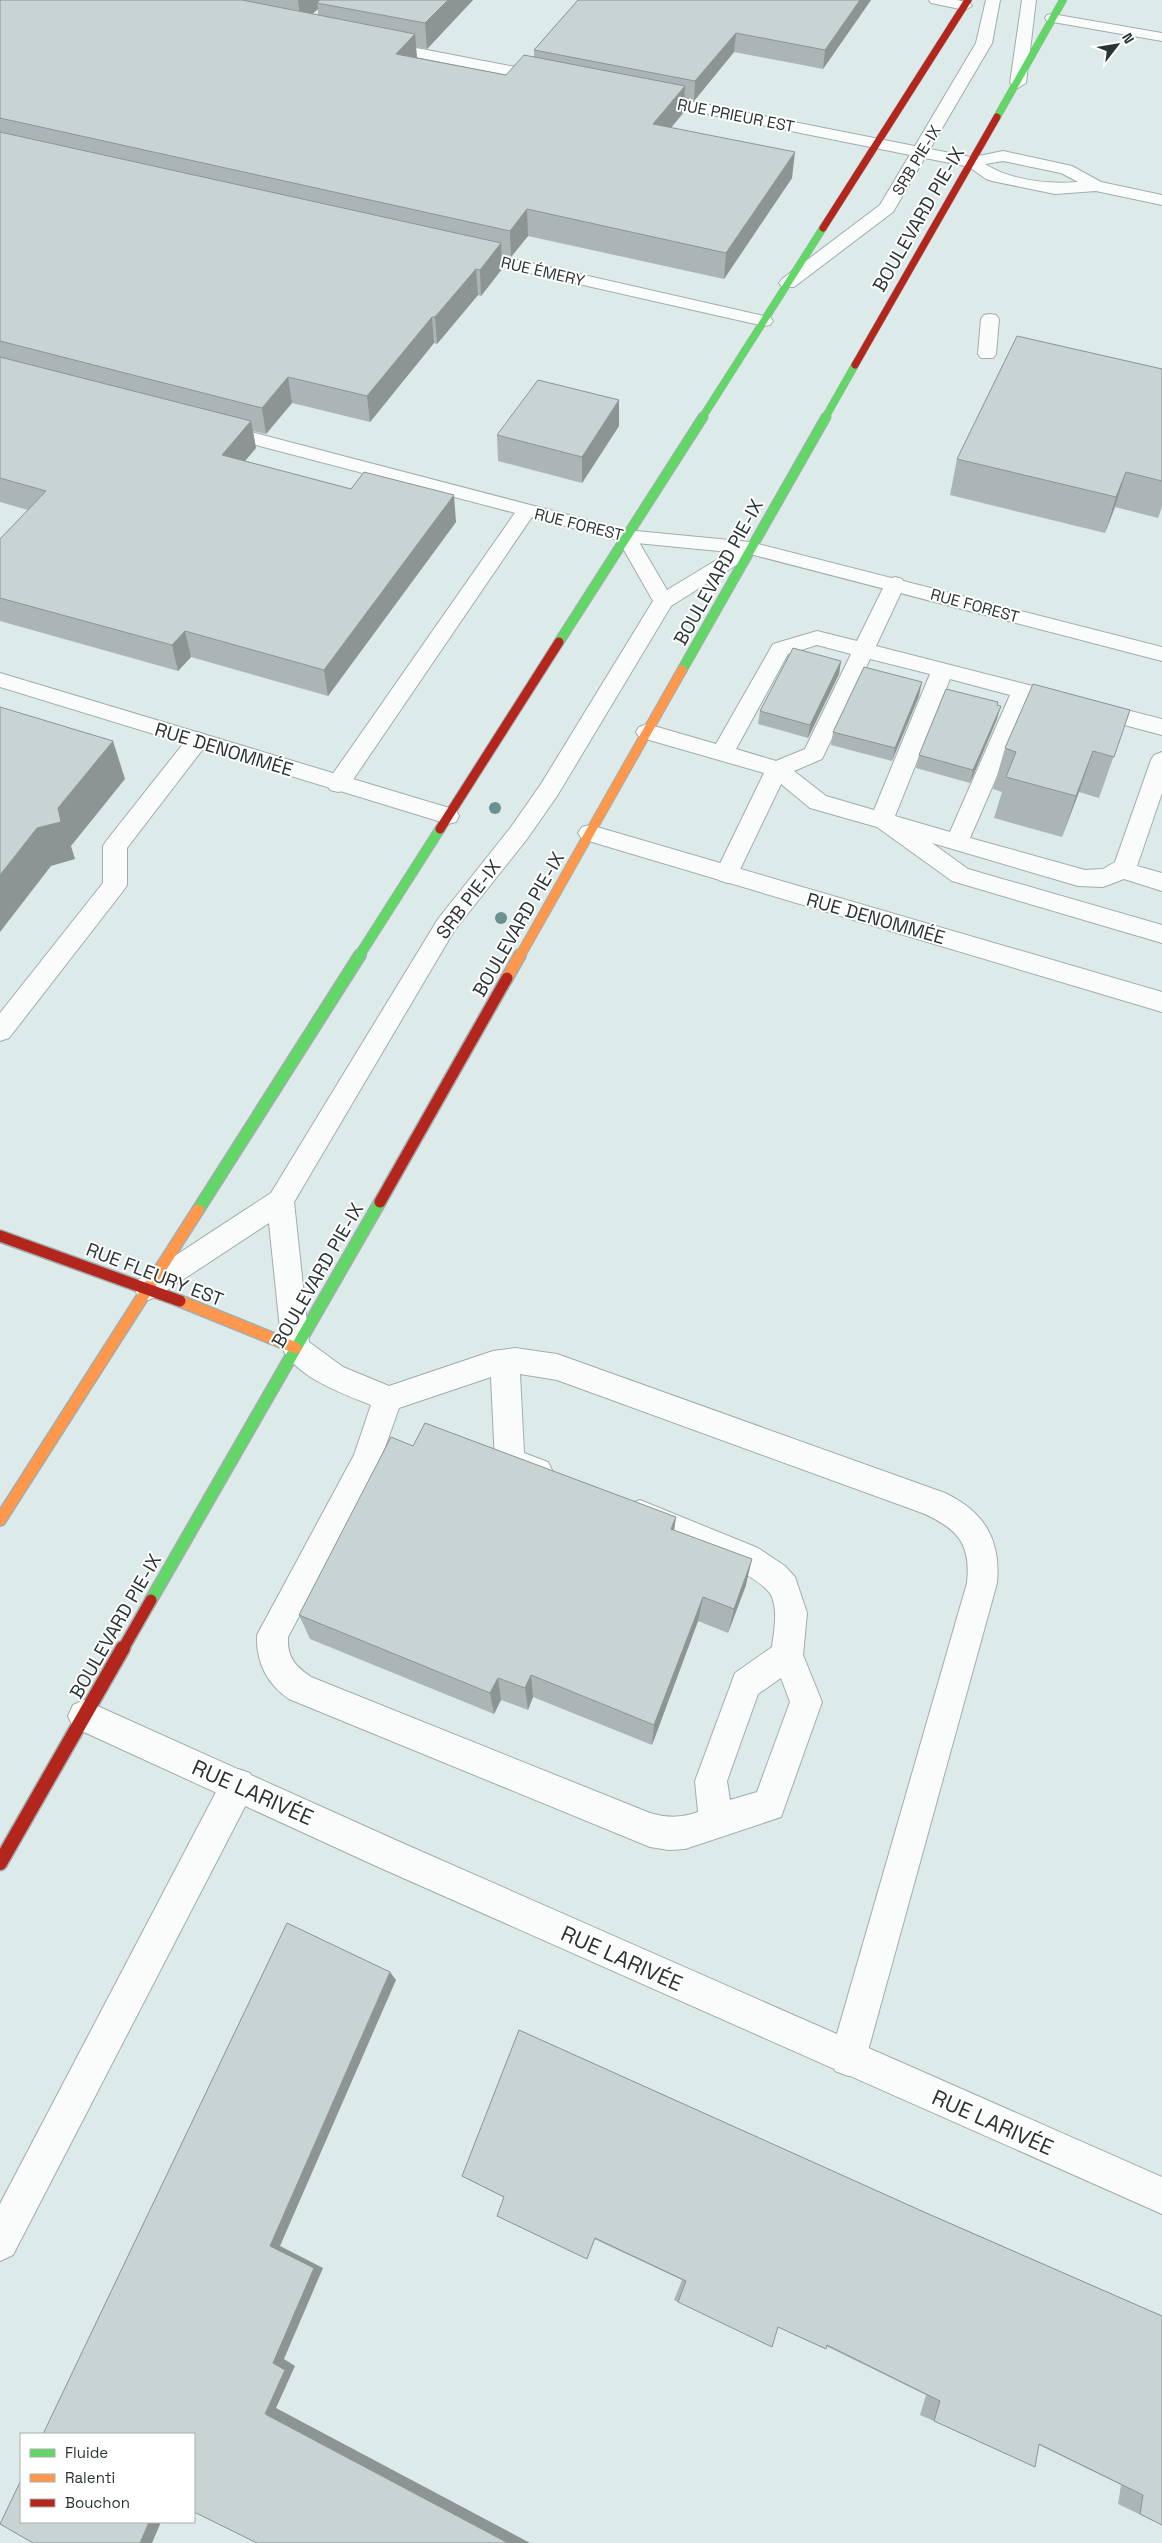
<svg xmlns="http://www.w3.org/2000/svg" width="1162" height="2543" font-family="'Space Grotesk',sans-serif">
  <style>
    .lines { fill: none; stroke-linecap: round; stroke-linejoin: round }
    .lane-casing { stroke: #a2acac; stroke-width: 2 }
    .street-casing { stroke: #a2acac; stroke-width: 2 }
    .fast-far2-casing { stroke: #a2acac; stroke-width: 8 }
    .fast-far1-casing { stroke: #a2acac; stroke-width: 11 }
    .fast-casing { stroke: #a2acac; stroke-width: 14 }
    .slow-far1-casing { stroke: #a2acac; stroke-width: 11 }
    .slow-casing { stroke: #a2acac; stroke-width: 14 }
    .jam-far3-casing { stroke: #a2acac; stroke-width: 8 }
    .jam-far2-casing { stroke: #a2acac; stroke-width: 11 }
    .jam-far1-casing { stroke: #a2acac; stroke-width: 14 }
    .jam-casing { stroke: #a2acac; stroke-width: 17 }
    .lane { fill: #fafcfc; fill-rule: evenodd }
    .street { fill: #fafcfc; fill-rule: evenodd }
    .fast-far2 { stroke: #63d668; stroke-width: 7 }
    .fast-far1 { stroke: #63d668; stroke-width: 9 }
    .fast { stroke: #63d668; stroke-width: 11 }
    .slow-far1 { stroke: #ff974d; stroke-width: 9 }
    .slow { stroke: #ff974d; stroke-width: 11 }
    .jam-far3 { stroke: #b3261e; stroke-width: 7 }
    .jam-far2 { stroke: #b3261e; stroke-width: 9 }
    .jam-far1 { stroke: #b3261e; stroke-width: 11 }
    .jam { stroke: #b3261e; stroke-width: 14 }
    .tree { fill: #6a9191 }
    .wall { fill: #acb5b5; fill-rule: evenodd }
    .shaded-wall { fill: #8c9494 }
    .building { fill: #c8d3d3; stroke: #8c9494 }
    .labels { text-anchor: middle; stroke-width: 4; stroke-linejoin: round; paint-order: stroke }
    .far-street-label { font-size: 16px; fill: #2a3434; stroke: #fff }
    .street-label { font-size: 19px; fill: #2a3434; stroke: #fff }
    .near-street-label { font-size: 22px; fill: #2a3434; stroke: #fff }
  </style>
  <rect width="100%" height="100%" fill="#dceaea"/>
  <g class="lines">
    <g class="lane-casing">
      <g id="lane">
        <path d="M 986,0 L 1000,0 L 992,43 L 893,212 L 794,287 L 782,287 L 779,283 L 782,279 L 880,205 L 976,43 Z"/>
        <path d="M 1022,0 L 1036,0 L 1026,83 L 1018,88 L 1010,83 Z"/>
        <path d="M 1052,14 L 1162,33 L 1162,41 L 1047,21 L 1045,18 L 1047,15 Z"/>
        <path d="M 1003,151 L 1072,166 L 1101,182 L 1162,195 L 1162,205 L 1096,191 L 1055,194 L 992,181 L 986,179 L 962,162 L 964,159 ZM 1003,161 L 1061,173 L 1078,182 C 1048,185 1010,180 985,164 Z"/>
        <path d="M 990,314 L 996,315 L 999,319 L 996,354 L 993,358 L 981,358 L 978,354 L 981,319 L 984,315 Z"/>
        <path d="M 526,505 L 533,507 L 536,511 L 346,790 L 338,792 L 330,790 L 327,784 L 330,778 L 519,507 Z"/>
        <path d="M 626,530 L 633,532 L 667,590 L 743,544 L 750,542 L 757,544 L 760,548 L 757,552 L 671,606 L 557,796 L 527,839 L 454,931 L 294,1202 L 309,1342 L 343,1367 L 389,1386 L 493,1351 L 515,1348 L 557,1354 L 945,1493 C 984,1512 1001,1539 997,1583 L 866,2058 L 861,2071 L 848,2076 L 835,2071 L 830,2058 L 967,1583 C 971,1545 959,1530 925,1514 L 557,1380 L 520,1374 L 524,1453 L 548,1462 L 553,1472 L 548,1482 L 538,1486 L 500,1471 L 495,1461 L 491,1377 L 399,1408 L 377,1470 L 288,1637 C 287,1657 295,1666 311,1677 L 650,1813 C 667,1818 681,1818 698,1812 L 695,1781 L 735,1673 L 772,1647 C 774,1630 778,1614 772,1597 C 761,1571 658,1536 629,1524 L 625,1514 L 629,1504 L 640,1500 L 758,1548 L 785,1566 L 795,1577 L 807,1613 L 803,1655 L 822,1702 L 781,1817 L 685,1849 L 669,1850 L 650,1847 L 289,1699 C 267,1684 256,1662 257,1635 L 354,1455 L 371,1405 C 343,1394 296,1377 282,1348 L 269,1223 L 158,1296 L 148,1300 L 138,1296 L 134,1288 L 138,1280 L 271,1193 L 438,919 L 511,827 L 541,784 L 653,601 L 616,536 L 619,532 ZM 781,1678 L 790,1702 L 757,1792 L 730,1800 L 727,1781 L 758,1694 Z"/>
        <path d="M 895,577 L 902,579 L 905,584 L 876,646 L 1162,719 L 1162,735 L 1030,700 L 970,838 L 1085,870 L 1103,869 L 1115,862 L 1151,760 L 1154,755 L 1162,752 L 1162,793 L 1137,866 L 1162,873 L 1162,891 L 1124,879 L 1103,887 L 1078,886 L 932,843 L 968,869 L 1162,925 L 1162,943 L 952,881 L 877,827 L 810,808 L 781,784 L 735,880 L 727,883 L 719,880 L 715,874 L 764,773 L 639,737 L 636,732 L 639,727 L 647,724 L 716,744 L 773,644 L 817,631 L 857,641 L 885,584 L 888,579 ZM 817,645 L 851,654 L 805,749 L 776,761 L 736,749 L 788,654 ZM 870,659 L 930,674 L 874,810 L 826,796 L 794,771 L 822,759 ZM 950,679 L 1010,695 L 950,832 L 895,816 Z"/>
        <path d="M 198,732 L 206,735 L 209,740 L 206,745 L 127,848 L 127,885 L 123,891 L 9,1038 L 0,1041 L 0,1013 L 103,883 L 103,846 L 107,840 L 190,735 Z"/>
        <path d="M 238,1769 L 250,1773 L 254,1785 L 250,1797 L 13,2255 L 0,2261 L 0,2204 L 226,1773 Z"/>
      </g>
    </g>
    <g class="street-casing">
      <g id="street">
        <path d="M 929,0 L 957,0 L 970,3 L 972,6 L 965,10 L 931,3 Z"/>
        <path d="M 380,41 L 547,73 L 555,78 L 547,83 L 375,49 L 372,46 Z"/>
        <path d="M 648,93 L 970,157 L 978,162 L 970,167 L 642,101 L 640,98 Z"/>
        <path d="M 465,248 L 764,316 L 770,317 L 773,321 L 770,325 L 764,326 L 459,257 L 456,253 L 459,249 Z"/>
        <path d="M 217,423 L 626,530 L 750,542 L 1162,647 L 1162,661 L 750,554 L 626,542 L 210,433 L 208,429 L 210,425 Z"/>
        <path d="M 0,673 L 456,810 L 459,816 L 456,822 L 448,824 L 0,687 Z"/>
        <path d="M 590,825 L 1162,992 L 1162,1012 L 582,839 L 578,833 L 582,827 Z"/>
        <path d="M 84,1700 L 400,1842 L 1162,2177 L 1162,2214 L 376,1866 L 73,1727 L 68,1716 L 73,1705 Z"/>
      </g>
    </g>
    <g class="fast-far2-casing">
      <g id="fast-far2">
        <path d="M 997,117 L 1063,0"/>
        <path d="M 702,418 L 823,228"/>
        <path d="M 825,418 L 855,365"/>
      </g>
    </g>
    <g class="fast-far1-casing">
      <g id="fast-far1">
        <path d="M 559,642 L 703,417"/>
        <path d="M 682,670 L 826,417"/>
        <path d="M 359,956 L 440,829"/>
      </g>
    </g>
    <g class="fast-casing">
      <g id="fast">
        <path d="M 198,1210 L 360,955"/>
        <path d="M 151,1600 L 380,1202"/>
      </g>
    </g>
    <g class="slow-far1-casing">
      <path id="slow-far1" d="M 520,956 L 682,670"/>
    </g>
    <g class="slow-casing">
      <g id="slow">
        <path d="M 507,978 L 520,955"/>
        <path d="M 180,1301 L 296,1348"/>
        <path d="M 0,1520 L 198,1210"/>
      </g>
    </g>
    <g class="jam-far3-casing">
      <g id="jam-far3">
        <path d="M 823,228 L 968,0"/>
        <path d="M 855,365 L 997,117"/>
      </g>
    </g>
    <g class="jam-far2-casing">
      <path id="jam-far2" d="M 440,829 L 559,642"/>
    </g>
    <g class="jam-far1-casing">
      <g id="jam-far1">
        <path d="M 380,1202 L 507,978"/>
        <path d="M 0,1236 L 180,1301"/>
        <path d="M 123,1649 L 151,1600"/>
      </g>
    </g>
    <g class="jam-casing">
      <path id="jam" d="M 0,1863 L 123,1648"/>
    </g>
    <use href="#lane" class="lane"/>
    <use href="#street" class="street"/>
    <use href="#fast-far2" class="fast-far2"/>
    <use href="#fast-far1" class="fast-far1"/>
    <use href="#fast" class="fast"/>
    <use href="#slow-far1" class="slow-far1"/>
    <use href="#slow" class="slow"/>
    <use href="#jam-far3" class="jam-far3"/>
    <use href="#jam-far2" class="jam-far2"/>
    <use href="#jam-far1" class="jam-far1"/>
    <use href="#jam" class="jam"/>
  </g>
  <g class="tree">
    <circle cx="495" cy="808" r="6"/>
    <circle cx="501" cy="918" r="6"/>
  </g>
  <g class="wall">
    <path d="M 0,0 L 473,0 L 427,49 L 416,47 L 417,58 L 506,75 L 534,57 L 534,50 L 578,0 L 871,0 L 823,69 L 734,52 L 694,101 L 685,99 L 684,112 L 671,128 L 792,178 L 724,279 L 528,236 L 511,257 L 502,255 L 502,269 L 481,296 L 478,295 L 437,344 L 434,343 L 370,422 L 292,403 L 266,434 L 253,431 L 256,448 L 245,461 L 456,522 L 328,696 L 191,657 L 178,671 L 0,621 L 0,539 L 28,510 L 0,502 ZM 318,9 L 318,15 L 312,14 Z"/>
    <path d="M 1162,369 L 1162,507 L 1158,518 L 1115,507 L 1105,533 L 950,495 L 957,459 Z"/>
    <path d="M 619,400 L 619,426 L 582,483 L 498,461 L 497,435 Z"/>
    <path d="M 841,661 L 839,674 L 808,738 L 758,724 L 760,711 Z"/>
    <path d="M 919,696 L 892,761 L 831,745 L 833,732 Z"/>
    <path d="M 997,705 L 997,719 L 970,783 L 916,768 L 919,755 Z"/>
    <path d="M 1130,710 L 1099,798 L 1079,792 L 1062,837 L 994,818 L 1002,792 L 993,789 L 1005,748 Z"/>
    <path d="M 413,1446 L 676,1517 L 674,1530 L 746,1585 L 728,1633 L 698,1621 L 652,1745 L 533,1697 L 528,1710 L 501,1700 L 494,1714 L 310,1639 L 299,1615 Z"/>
    <path d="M 462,2176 L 924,2212 L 1162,2316 L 1162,2525 L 1118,2504 L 1121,2485 L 1039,2445 L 934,2421 L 920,2415 L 926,2395 L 826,2346 L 826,2349 L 778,2327 L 678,2302 L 674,2300 L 682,2280 L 504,2197 Z"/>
  </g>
  <g class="shaded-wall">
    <path d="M 298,0 L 327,0 L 317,3 L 318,9 L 301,24 Z"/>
    <path d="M 448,0 L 473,0 L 427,49 L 425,23 Z"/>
    <path d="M 860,0 L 871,0 L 823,69 L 825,50 Z"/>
    <path d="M 736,33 L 734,52 L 694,101 L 695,81 Z"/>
    <path d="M 415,34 L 417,59 L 396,54 Z"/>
    <path d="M 685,86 L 684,112 L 652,150 L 653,124 Z"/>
    <path d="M 795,152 L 792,178 L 724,279 L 726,253 Z"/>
    <path d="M 527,209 L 528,236 L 511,257 L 510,231 Z"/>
    <path d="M 501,243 L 502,269 L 481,296 L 480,270 Z"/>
    <path d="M 476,269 L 478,295 L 437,344 L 435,317 Z"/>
    <path d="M 432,317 L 434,343 L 370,422 L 367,396 Z"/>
    <path d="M 288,377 L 292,403 L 266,434 L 262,408 Z"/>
    <path d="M 619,400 L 619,426 L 582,483 L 582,457 Z"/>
    <path d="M 251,421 L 256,448 L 228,481 L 222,455 Z"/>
    <path d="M 1126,472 L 1115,507 L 1105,533 L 1116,497 Z"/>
    <path d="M 454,495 L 456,522 L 328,696 L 324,670 Z"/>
    <path d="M 185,631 L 191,657 L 178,671 L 172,645 Z"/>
    <path d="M 841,661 L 839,674 L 808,738 L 810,725 Z"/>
    <path d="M 922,682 L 919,696 L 892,761 L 895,748 Z"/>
    <path d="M 1001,706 L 997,719 L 970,783 L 973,770 Z"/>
    <path d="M 113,741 L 125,779 L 71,846 L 75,859 L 51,866 L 0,932 L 0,875 L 37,828 L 58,808 Z"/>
    <path d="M 1093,751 L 1079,792 L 1062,837 L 1076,796 Z"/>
    <path d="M 676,1517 L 672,1544 L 671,1529 Z"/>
    <path d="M 752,1559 L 746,1585 L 728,1633 L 734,1609 Z"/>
    <path d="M 703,1597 L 698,1621 L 652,1745 L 654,1725 Z"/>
    <path d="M 531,1675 L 533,1697 L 528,1710 L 525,1688 Z"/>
    <path d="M 498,1678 L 501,1700 L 494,1714 L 490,1693 Z"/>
    <path d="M 390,1972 L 396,1980 L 280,2246 L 323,2268 L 284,2359 L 295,2366 L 276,2408 L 530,2543 L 508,2543 L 265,2414 L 273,2363 L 270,2246 Z"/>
    <path d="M 149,2522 L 161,2522 L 152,2543 L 140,2543 Z"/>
  </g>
  <g class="building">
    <path d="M 0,0 L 242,0 L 415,34 L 396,54 L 506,75 L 524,55 L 685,86 L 653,124 L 795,152 L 726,253 L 527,209 L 510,231 L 0,118 Z"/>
    <path d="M 320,0 L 448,0 L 425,23 L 317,3 Z"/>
    <path d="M 578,0 L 860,0 L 825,50 L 736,33 L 695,81 L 534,50 Z"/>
    <path d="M 0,132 L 501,243 L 480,270 L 476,269 L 435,317 L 432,317 L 367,396 L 288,377 L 262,408 L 0,341 Z"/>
    <path d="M 1017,336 L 1162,369 L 1162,481 L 1126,472 L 1116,497 L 957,459 Z"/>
    <path d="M 0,357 L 251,421 L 222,455 L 351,489 L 364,472 L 454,495 L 324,670 L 185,631 L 172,645 L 0,598 L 0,539 L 46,491 L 0,478 Z"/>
    <path d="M 538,380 L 619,400 L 582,457 L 497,435 Z"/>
    <path d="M 793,648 L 841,661 L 810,725 L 760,711 Z"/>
    <path d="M 864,667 L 922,682 L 895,748 L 833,732 Z"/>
    <path d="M 1033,684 L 1130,710 L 1114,757 L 1093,751 L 1076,796 L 1006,777 L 1016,752 L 1005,748 Z"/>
    <path d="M 946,689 L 998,702 L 997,705 L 1001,706 L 973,770 L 919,755 Z"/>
    <path d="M 0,707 L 113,741 L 58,808 L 61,822 L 37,828 L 0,875 Z"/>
    <path d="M 425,1423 L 676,1517 L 671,1529 L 752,1559 L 734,1609 L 703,1597 L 654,1725 L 531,1675 L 525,1688 L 498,1678 L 490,1693 L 299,1615 L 391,1437 L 413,1446 Z"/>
    <path d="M 287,1923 L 390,1972 L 270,2246 L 314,2268 L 273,2363 L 285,2370 L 265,2414 L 508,2543 L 257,2543 L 194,2512 L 194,2434 L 43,2434 Z"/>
    <path d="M 519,2030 L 924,2212 L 1162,2316 L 1162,2525 L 1140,2514 L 1143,2495 L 1039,2444 L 1035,2467 L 934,2421 L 940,2401 L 827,2345 L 826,2349 L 778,2327 L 772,2347 L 678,2302 L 686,2281 L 595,2238 L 587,2259 L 497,2216 L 504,2197 L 462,2176 Z"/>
    <path d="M 21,2480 L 21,2522 L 149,2522 L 140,2543 L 33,2543 L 0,2524 Z"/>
  </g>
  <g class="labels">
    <g class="far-street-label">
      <text transform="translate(736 115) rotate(11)" y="6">RUE PRIEUR EST</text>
      <text transform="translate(916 160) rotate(-59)" y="6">SRB PIE-IX</text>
      <text transform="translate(543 271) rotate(13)" y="6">RUE ÉMERY</text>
      <text transform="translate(579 524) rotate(14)" y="6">RUE FOREST</text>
      <text transform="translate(975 605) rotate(15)" y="6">RUE FOREST</text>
    </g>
    <g class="street-label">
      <text transform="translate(918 219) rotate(-60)" y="7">BOULEVARD PIE-IX</text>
      <text transform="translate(718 572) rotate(-61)" y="7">BOULEVARD PIE-IX</text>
      <text transform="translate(224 749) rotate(17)" y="7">RUE DENOMMÉE</text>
      <text transform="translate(468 899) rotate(-53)" y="7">SRB PIE-IX</text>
      <text transform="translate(876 918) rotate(16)" y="7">RUE DENOMMÉE</text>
      <text transform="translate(518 924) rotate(-60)" y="7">BOULEVARD PIE-IX</text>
      <text transform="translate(155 1274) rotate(21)" y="7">RUE FLEURY EST</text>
      <text transform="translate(317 1275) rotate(-60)" y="7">BOULEVARD PIE-IX</text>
      <text transform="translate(115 1626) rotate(-60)" y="7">BOULEVARD PIE-IX</text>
    </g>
    <g class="near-street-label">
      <text transform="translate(253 1792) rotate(24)" y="8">RUE LARIVÉE</text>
      <text transform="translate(622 1958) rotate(24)" y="8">RUE LARIVÉE</text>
      <text transform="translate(993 2122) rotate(24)" y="8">RUE LARIVÉE</text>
    </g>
  </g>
  <rect x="20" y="2433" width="175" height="90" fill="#ffffff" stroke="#aaaeae"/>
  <rect x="30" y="2449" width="25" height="8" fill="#63d668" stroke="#aaaeae"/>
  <text x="65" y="2458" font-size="15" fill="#2a3434">Fluide</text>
  <rect x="30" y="2474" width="25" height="8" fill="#ff974d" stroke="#aaaeae"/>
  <text x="65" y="2483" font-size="15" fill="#2a3434">Ralenti</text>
  <rect x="30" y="2499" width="25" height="8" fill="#b3261e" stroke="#aaaeae"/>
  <text x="65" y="2508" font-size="15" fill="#2a3434">Bouchon</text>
  <g transform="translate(1117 45) rotate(59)" stroke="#ffffff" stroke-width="4" paint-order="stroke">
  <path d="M0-4L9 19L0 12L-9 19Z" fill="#2a3434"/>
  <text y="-8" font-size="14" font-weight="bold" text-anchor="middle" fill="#2a3434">N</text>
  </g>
</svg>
